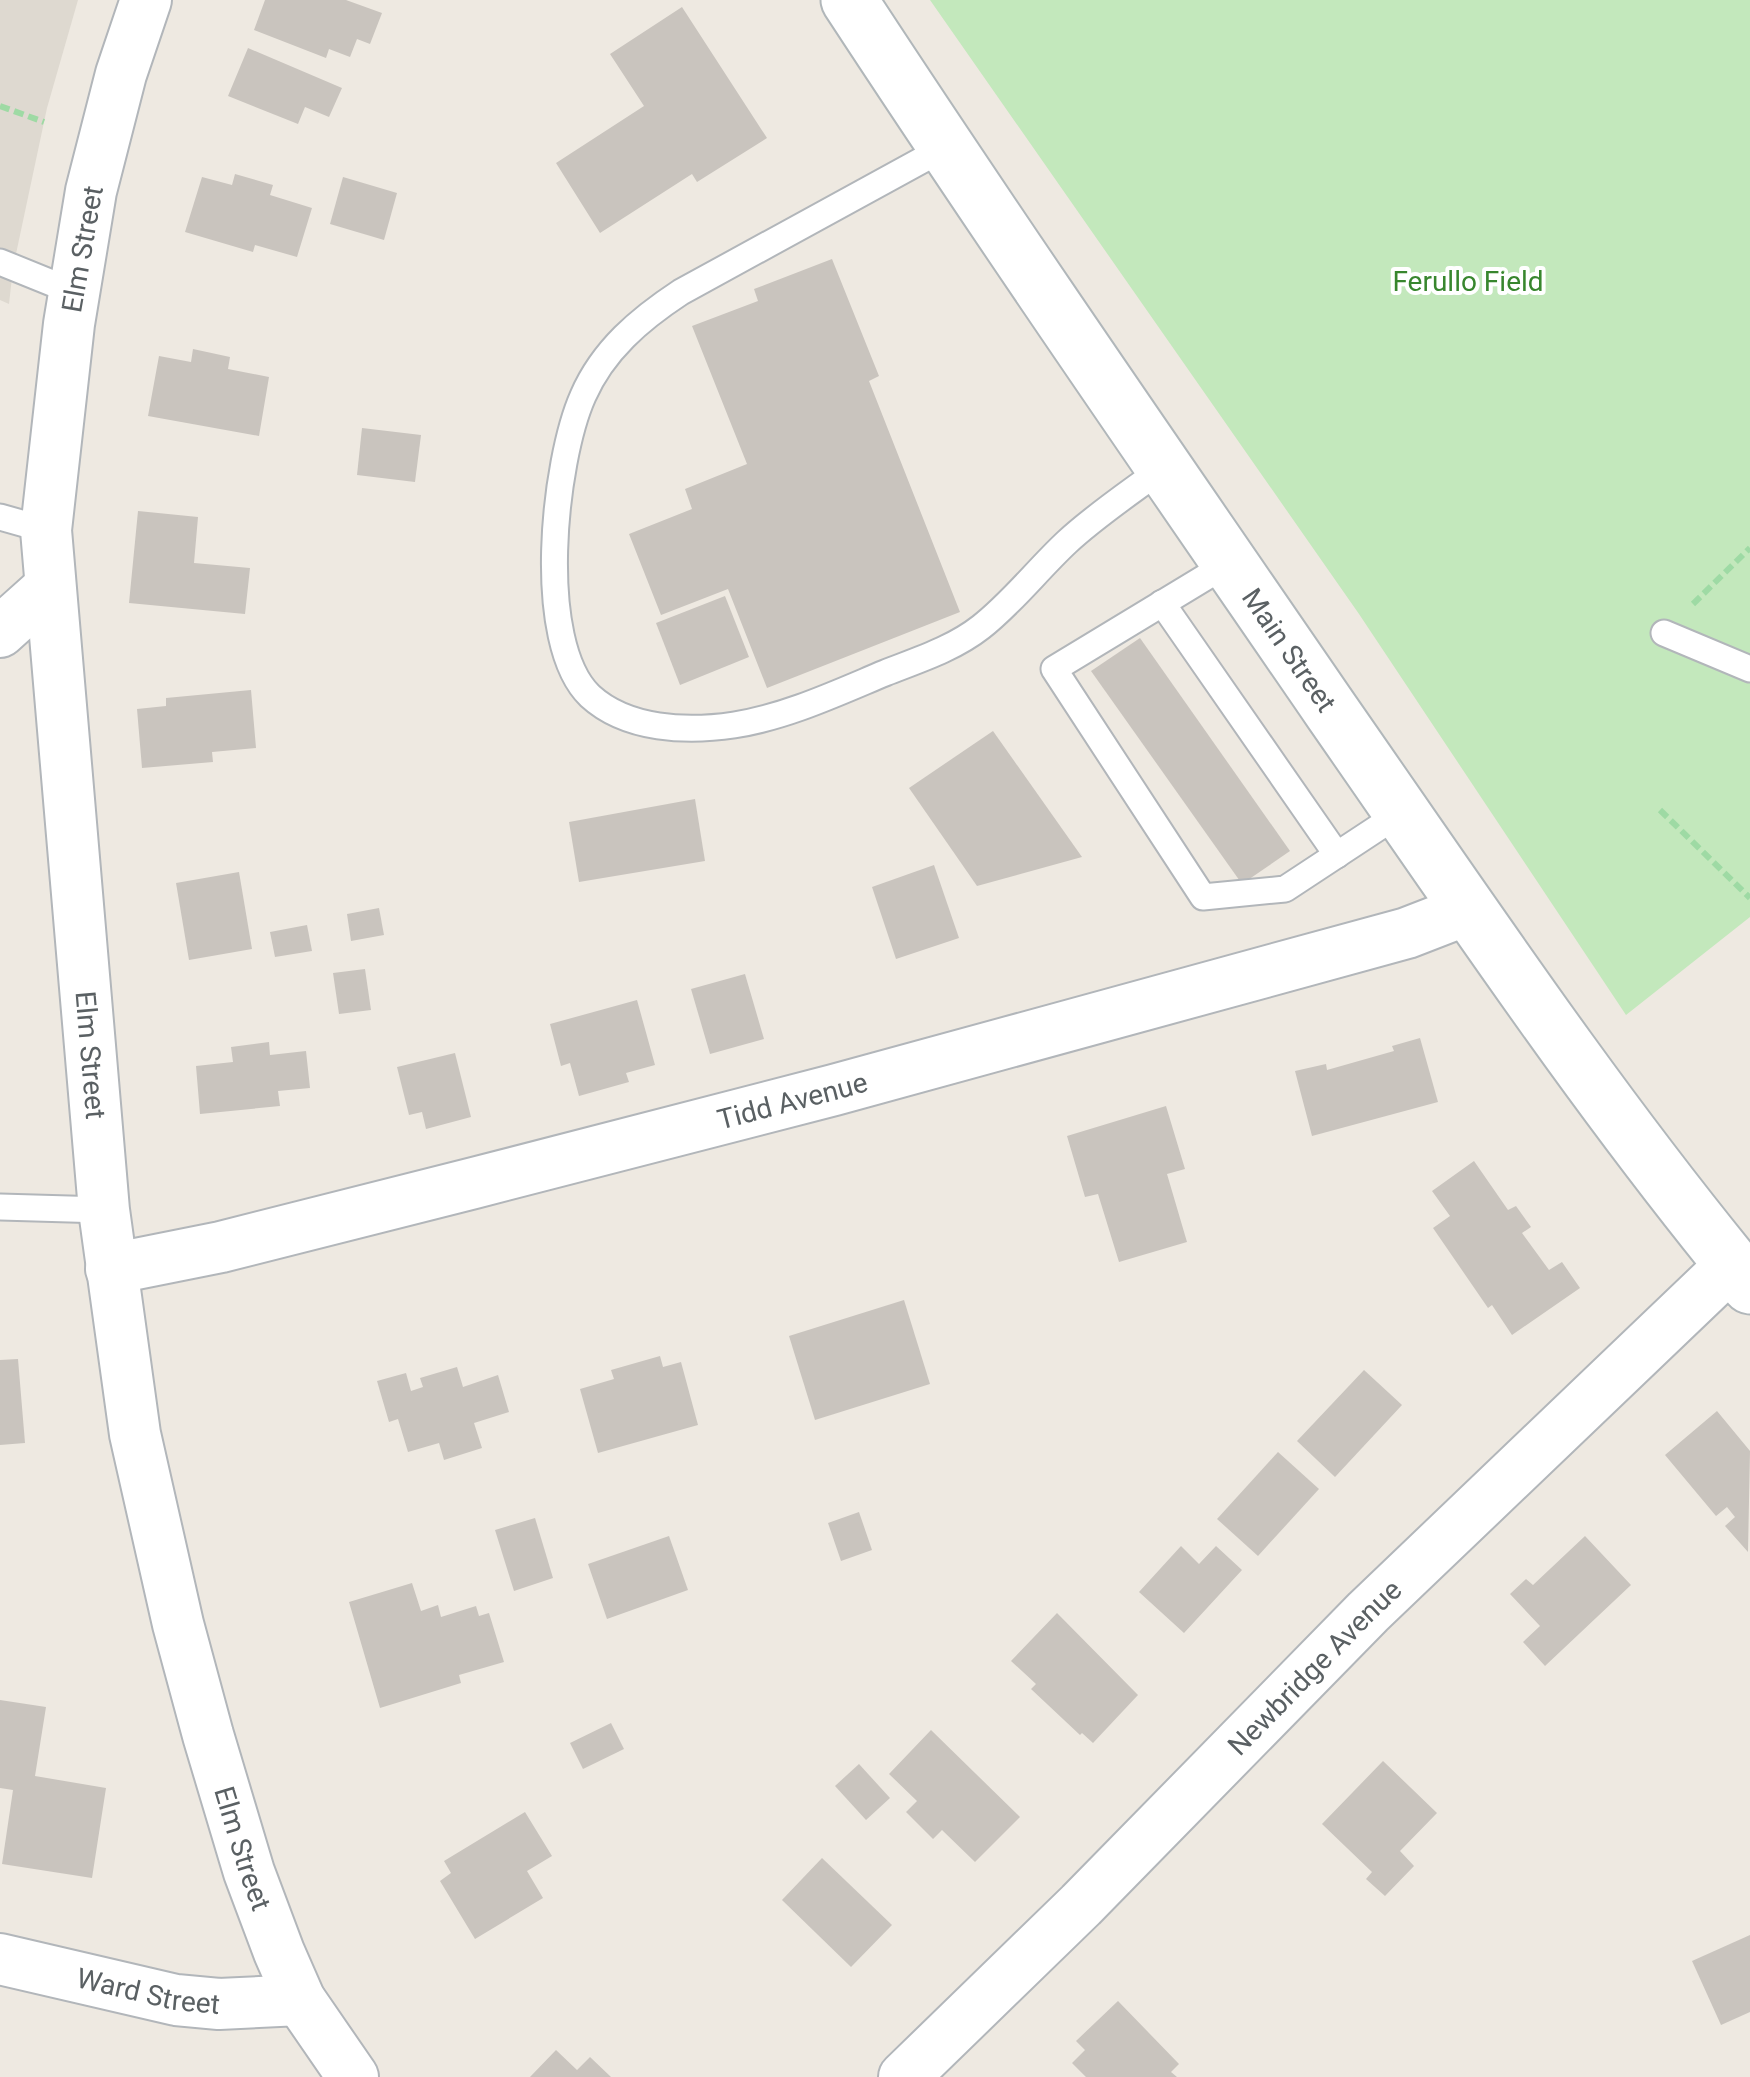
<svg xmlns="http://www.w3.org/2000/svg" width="1750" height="2077" font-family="Roboto,sans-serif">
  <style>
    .education { fill: #ded9d0 }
    .green { fill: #c3e8bc }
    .building { fill: #c9c4be }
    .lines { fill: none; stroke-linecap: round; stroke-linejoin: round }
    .lane-casing { stroke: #b2b6ba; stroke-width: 29 }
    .street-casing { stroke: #b2b6ba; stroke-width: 54 }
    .secondary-casing { stroke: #b1b7ba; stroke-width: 59 }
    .path { stroke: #9edaa4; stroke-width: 6; stroke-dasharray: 10 5; stroke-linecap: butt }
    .lane { stroke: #fff; stroke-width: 25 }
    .street { stroke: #fff; stroke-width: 50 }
    .secondary { stroke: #fff; stroke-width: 55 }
    .labels { text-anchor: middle; stroke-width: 8; stroke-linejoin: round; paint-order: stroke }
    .street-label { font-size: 28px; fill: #5a6063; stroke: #fff }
    .park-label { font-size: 28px; fill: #38862e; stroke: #fff }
  </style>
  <rect width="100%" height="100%" fill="#eee9e1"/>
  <path class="education" d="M 0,0 L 78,0 L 47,108 L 13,268 L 9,304 L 0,300 Z"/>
  <path class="green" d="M 930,0 L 1750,0 L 1750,917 L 1626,1015 L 1359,614 Z"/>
  <g class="building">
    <path d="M 265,0 L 346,0 L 382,13 L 370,44 L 357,39 L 350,57 L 329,49 L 326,58 L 254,30 Z"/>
    <path d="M 682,7 L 767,138 L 697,182 L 692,174 L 600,233 L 556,163 L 644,106 L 610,54 Z"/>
    <path d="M 248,48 L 342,88 L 329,117 L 305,107 L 298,124 L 228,96 Z"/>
    <path d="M 235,174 L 273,185 L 270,195 L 312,208 L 297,257 L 255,245 L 253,252 L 185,232 L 202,177 L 232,185 Z"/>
    <path d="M 343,177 L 397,193 L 384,240 L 330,224 Z"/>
    <path d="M 832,259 L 879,376 L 869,381 L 960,612 L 767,688 L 728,589 L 661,615 L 629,534 L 692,509 L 685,489 L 747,464 L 692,326 L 758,301 L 754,289 Z"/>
    <path d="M 193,349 L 230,357 L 228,369 L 269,377 L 259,436 L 148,416 L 159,356 L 191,362 Z"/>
    <path d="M 362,428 L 421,435 L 415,482 L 357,475 Z"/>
    <path d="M 138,511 L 198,517 L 194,563 L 250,568 L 245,614 L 129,603 Z"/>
    <path d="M 725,596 L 749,657 L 680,685 L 656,623 Z"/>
    <path d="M 1140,638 L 1290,851 L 1242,884 L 1091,671 Z"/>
    <path d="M 251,690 L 256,748 L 212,752 L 213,762 L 142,768 L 137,709 L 166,706 L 166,698 Z"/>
    <path d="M 993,731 L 1082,857 L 977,886 L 909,788 Z"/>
    <path d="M 695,799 L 705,861 L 579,882 L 569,822 Z"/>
    <path d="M 934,865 L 959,938 L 896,959 L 872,887 Z"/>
    <path d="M 239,872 L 252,949 L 189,960 L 176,883 Z"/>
    <path d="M 379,908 L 384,935 L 351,941 L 347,914 Z"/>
    <path d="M 307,925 L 312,951 L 275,957 L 270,932 Z"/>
    <path d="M 365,969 L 371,1010 L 339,1014 L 333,973 Z"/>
    <path d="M 745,974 L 764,1039 L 710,1054 L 691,989 Z"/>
    <path d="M 637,1000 L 655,1065 L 626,1073 L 629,1082 L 579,1096 L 570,1063 L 561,1066 L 550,1024 Z"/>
    <path d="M 1420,1038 L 1438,1102 L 1312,1136 L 1295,1071 L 1326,1064 L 1327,1070 L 1394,1051 L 1392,1046 Z"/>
    <path d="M 269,1042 L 270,1055 L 306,1051 L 310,1088 L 278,1091 L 280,1106 L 200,1114 L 196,1066 L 233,1062 L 231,1047 Z"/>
    <path d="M 455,1053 L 471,1117 L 426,1129 L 422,1112 L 409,1115 L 397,1067 Z"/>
    <path d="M 1166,1106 L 1185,1169 L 1167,1174 L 1187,1242 L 1119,1262 L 1098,1194 L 1085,1197 L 1067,1136 Z"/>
    <path d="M 1474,1161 L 1508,1210 L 1516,1206 L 1531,1227 L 1522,1233 L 1549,1270 L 1562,1262 L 1580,1288 L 1512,1335 L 1492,1305 L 1488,1308 L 1433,1228 L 1450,1216 L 1432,1191 Z"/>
    <path d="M 904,1300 L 930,1384 L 815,1420 L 789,1336 Z"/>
    <path d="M 660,1356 L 663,1367 L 681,1362 L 698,1425 L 598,1453 L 580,1389 L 614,1379 L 611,1370 Z"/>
    <path d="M 18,1359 L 25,1443 L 0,1445 L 0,1360 Z"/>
    <path d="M 457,1367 L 463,1387 L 498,1375 L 509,1412 L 474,1423 L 482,1448 L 444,1460 L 439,1443 L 408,1452 L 398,1419 L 389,1422 L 377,1381 L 406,1373 L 411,1391 L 423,1387 L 420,1378 Z"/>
    <path d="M 1364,1370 L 1402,1405 L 1335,1477 L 1297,1441 Z"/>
    <path d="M 1717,1411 L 1750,1451 L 1748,1552 L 1725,1526 L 1735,1517 L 1727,1507 L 1716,1516 L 1665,1455 Z"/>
    <path d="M 1278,1452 L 1319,1489 L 1258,1556 L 1217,1519 Z"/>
    <path d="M 859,1512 L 872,1550 L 841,1561 L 828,1523 Z"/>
    <path d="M 535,1518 L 553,1578 L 514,1591 L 495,1530 Z"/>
    <path d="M 669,1536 L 688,1590 L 607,1619 L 588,1564 Z"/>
    <path d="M 1585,1536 L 1631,1585 L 1545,1666 L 1523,1642 L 1540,1626 L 1510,1594 L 1526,1579 L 1533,1585 Z"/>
    <path d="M 1181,1546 L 1199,1564 L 1216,1546 L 1242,1570 L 1184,1633 L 1139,1592 Z"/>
    <path d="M 412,1583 L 421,1611 L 438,1605 L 441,1617 L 476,1606 L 479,1616 L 489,1613 L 504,1662 L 459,1675 L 461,1683 L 380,1708 L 349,1602 Z"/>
    <path d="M 1057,1613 L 1138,1695 L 1093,1743 L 1082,1733 L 1080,1735 L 1031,1689 L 1036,1684 L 1011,1661 Z"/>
    <path d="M 0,1700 L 46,1707 L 35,1776 L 106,1788 L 92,1878 L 2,1864 L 13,1790 L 0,1788 Z"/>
    <path d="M 611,1723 L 624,1749 L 583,1769 L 570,1743 Z"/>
    <path d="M 931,1730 L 1020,1817 L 975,1862 L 942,1830 L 933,1839 L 906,1812 L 917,1801 L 889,1774 Z"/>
    <path d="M 1383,1761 L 1437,1813 L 1400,1851 L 1414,1866 L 1385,1896 L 1366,1879 L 1372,1872 L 1322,1824 Z"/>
    <path d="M 859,1764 L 890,1798 L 866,1820 L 835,1786 Z"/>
    <path d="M 525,1812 L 552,1856 L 527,1871 L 543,1898 L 475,1939 L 440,1881 L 451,1873 L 444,1861 Z"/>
    <path d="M 822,1858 L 892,1925 L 851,1967 L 782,1900 Z"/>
    <path d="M 1750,1935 L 1750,2012 L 1721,2025 L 1692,1961 Z"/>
    <path d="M 1118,2001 L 1179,2064 L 1171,2072 L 1177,2077 L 1086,2077 L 1072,2063 L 1085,2050 L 1076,2041 Z"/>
    <path d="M 556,2050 L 577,2070 L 590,2057 L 611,2077 L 530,2077 Z"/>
  </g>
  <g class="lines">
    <g class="lane-casing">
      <g id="lane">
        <path d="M 946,147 L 681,292 C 640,319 603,350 583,396 C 554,461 534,642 590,696 C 627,730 687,732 734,725 C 786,717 837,693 885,673 C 918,660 953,649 981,627 C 1012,603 1038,569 1067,542 C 1096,515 1131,492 1163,468"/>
        <path d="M 0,262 L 74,292"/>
        <path d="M 0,517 L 46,530"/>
        <path d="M 1229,563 L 1054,669 L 1203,897 L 1285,889 L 1402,812"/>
        <path d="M 1162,603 L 1337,855"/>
        <path d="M 1664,633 L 1750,669"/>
        <path d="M 0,1207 L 104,1210"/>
      </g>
    </g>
    <g class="street-casing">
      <g id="street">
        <path id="s1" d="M 146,0 L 121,74 L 91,191 L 69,324 L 46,530 L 104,1210 L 135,1434 L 178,1624 L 208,1735 L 249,1872 L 279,1952 L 300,2000 L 353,2077"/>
        <path d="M 0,632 L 50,587"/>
        <path id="s2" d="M 111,1269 L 221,1247 L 474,1183 L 834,1090 L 1407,933 L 1469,909"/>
        <path id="s3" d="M 0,1959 L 176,2000 L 219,2004 L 300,2000"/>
        <path id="s4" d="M 904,2077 L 1081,1905 L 1368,1612 L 1732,1264"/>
      </g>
    </g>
    <g class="secondary-casing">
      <g id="secondary">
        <path id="s5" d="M 849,0 C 1006,240 1170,476 1332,712 C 1467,906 1599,1104 1750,1286"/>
      </g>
    </g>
    <g class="path">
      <path d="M 0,106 L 44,122"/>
      <path d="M 1693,604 L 1750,548"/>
      <path d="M 1660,810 L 1750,898"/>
    </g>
    <use href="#lane" class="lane"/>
    <use href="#street" class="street"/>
    <use href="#secondary" class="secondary"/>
  </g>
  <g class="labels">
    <g class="street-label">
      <text transform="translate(82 249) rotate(-80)" y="10">Elm Street</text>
      <text dy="10" stroke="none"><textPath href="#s5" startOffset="785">Main Street</textPath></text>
      <text dy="10" stroke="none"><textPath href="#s1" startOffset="1068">Elm Street</textPath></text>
      <text dy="10" stroke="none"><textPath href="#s2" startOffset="702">Tidd Avenue</textPath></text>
      <text dy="10" stroke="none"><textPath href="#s4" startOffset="580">Newbridge Avenue</textPath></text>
      <text dy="10" stroke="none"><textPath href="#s1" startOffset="1878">Elm Street</textPath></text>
      <text dy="10" stroke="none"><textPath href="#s3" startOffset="152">Ward Street</textPath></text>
    </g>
    <g class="park-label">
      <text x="1468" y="291">Ferullo Field</text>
    </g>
  </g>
</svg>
